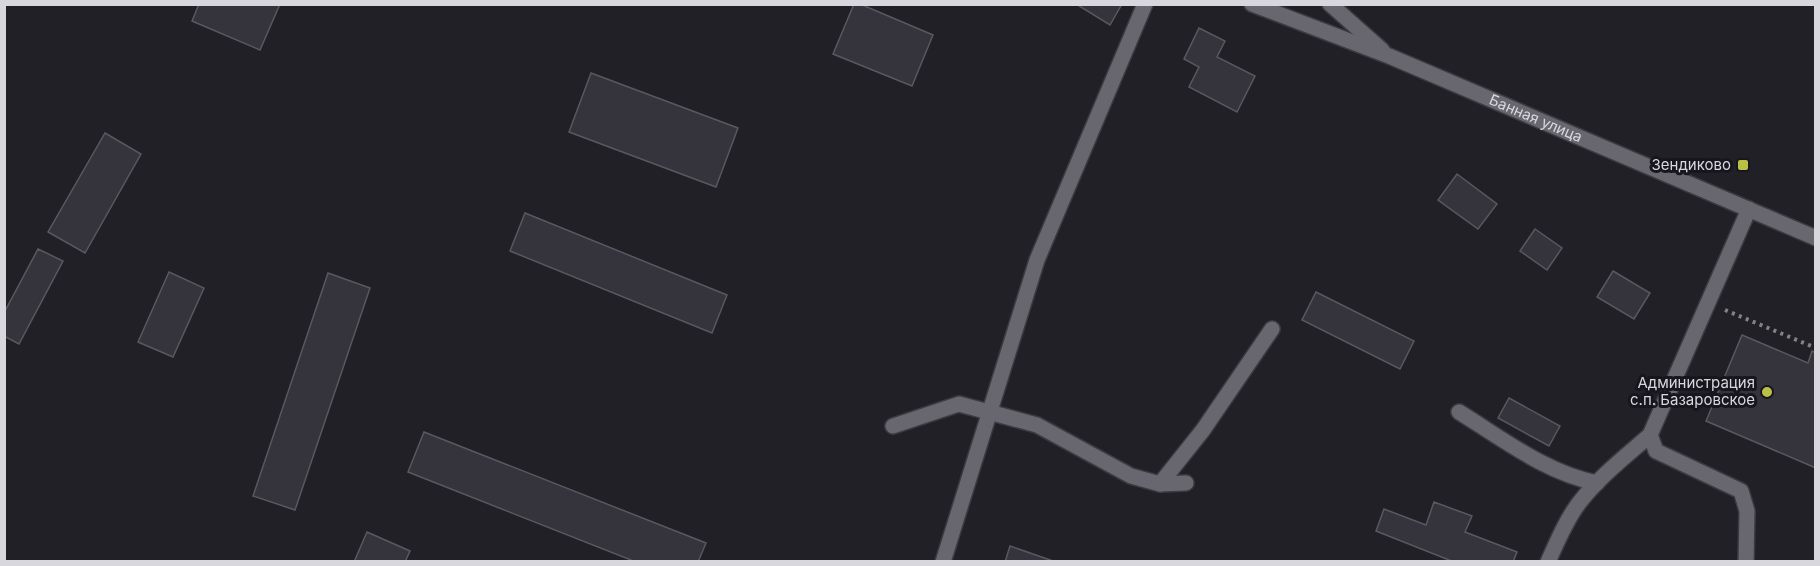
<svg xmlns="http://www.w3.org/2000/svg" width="1820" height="566" font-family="Inter,sans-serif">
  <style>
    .building { fill: #35343d; stroke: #595861; stroke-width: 1.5 }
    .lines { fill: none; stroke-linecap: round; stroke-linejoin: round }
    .minor-casing { stroke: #3b3a41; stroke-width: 18 }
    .path { stroke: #838289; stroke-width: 4; stroke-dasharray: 3 4.5; stroke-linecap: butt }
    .minor { stroke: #686770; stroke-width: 15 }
    .poi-dot { fill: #bac045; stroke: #17161e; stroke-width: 2 }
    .labels { text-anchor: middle; stroke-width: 6; stroke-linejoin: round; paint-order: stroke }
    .street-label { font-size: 15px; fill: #d8d7dd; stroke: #17161e }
    .poi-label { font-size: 15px; fill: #d8d7dd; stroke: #17161e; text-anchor: end }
  </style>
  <rect width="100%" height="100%" fill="#212027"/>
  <g class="building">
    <path d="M 199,4 L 280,4 L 260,50 L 192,21 Z"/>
    <path d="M 854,4 L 860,4 L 933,35 L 912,86 L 833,54 Z"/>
    <path d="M 1076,4 L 1122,4 L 1110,25 Z"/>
    <path d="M 1199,28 L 1225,41 L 1217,57 L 1255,76 L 1237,112 L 1189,87 L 1199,67 L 1184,59 Z"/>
    <path d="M 591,73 L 738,128 L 716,187 L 569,132 Z"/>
    <path d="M 105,133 L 141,154 L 85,253 L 48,232 Z"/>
    <path d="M 1457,174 L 1497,204 L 1478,229 L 1438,200 Z"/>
    <path d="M 525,213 L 727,295 L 712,333 L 510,251 Z"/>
    <path d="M 1535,229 L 1562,248 L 1547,270 L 1520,251 Z"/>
    <path d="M 38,249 L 63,261 L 19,344 L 4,336 L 4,313 Z"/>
    <path d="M 1613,271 L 1650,293 L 1634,319 L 1597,297 Z"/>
    <path d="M 169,272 L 204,288 L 173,357 L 138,342 Z"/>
    <path d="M 328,273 L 370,288 L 295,510 L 253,496 Z"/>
    <path d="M 1316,292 L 1414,341 L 1400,369 L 1302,320 Z"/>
    <path d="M 1742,335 L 1808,363 L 1812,351 L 1816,353 L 1816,468 L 1706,421 Z"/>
    <path d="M 1509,398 L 1560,426 L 1549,446 L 1498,418 Z"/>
    <path d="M 424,432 L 706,543 L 698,562 L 636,562 L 408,472 Z"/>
    <path d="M 1434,502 L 1472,516 L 1465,532 L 1517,552 L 1513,562 L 1454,562 L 1376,531 L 1384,509 L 1426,525 Z"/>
    <path d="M 367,532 L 410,551 L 405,562 L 354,562 Z"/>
    <path d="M 1010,546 L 1056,562 L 1005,562 Z"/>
  </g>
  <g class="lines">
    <g class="minor-casing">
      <g id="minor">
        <path id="s1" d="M 1252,4 L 1389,56 L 1816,238"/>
        <path d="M 1330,4 L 1382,50"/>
        <path d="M 1459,412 C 1503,439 1546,473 1597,483"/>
        <path d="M 893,426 L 959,404 L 1037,425 L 1131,476 L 1160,484 L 1186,483"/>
        <path d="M 1160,484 L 1203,430 L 1272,329"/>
        <path d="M 943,562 L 1037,260 L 1145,4"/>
        <path d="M 1548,562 C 1557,542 1566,520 1579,503 C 1599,477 1626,456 1650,435"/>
        <path d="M 1746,562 L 1747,511 L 1741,491 L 1656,451 L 1650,435 L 1749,209"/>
      </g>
    </g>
    <path class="path" d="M 1725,310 L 1816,348"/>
    <use href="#minor" class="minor"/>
  </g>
  <g class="poi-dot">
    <rect x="1737" y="159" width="12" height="12" rx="3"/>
    <circle cx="1767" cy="392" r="6"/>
  </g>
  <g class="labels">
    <g class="street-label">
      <text dy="5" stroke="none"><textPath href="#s1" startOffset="306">Банная улица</textPath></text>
    </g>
    <g class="poi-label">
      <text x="1731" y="170">Зендиково</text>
      <text x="1755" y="388">Администрация<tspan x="1755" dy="17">с.п. Базаровское</tspan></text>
    </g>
  </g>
  <rect width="1820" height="566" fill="none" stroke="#d8d7dd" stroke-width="12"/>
</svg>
